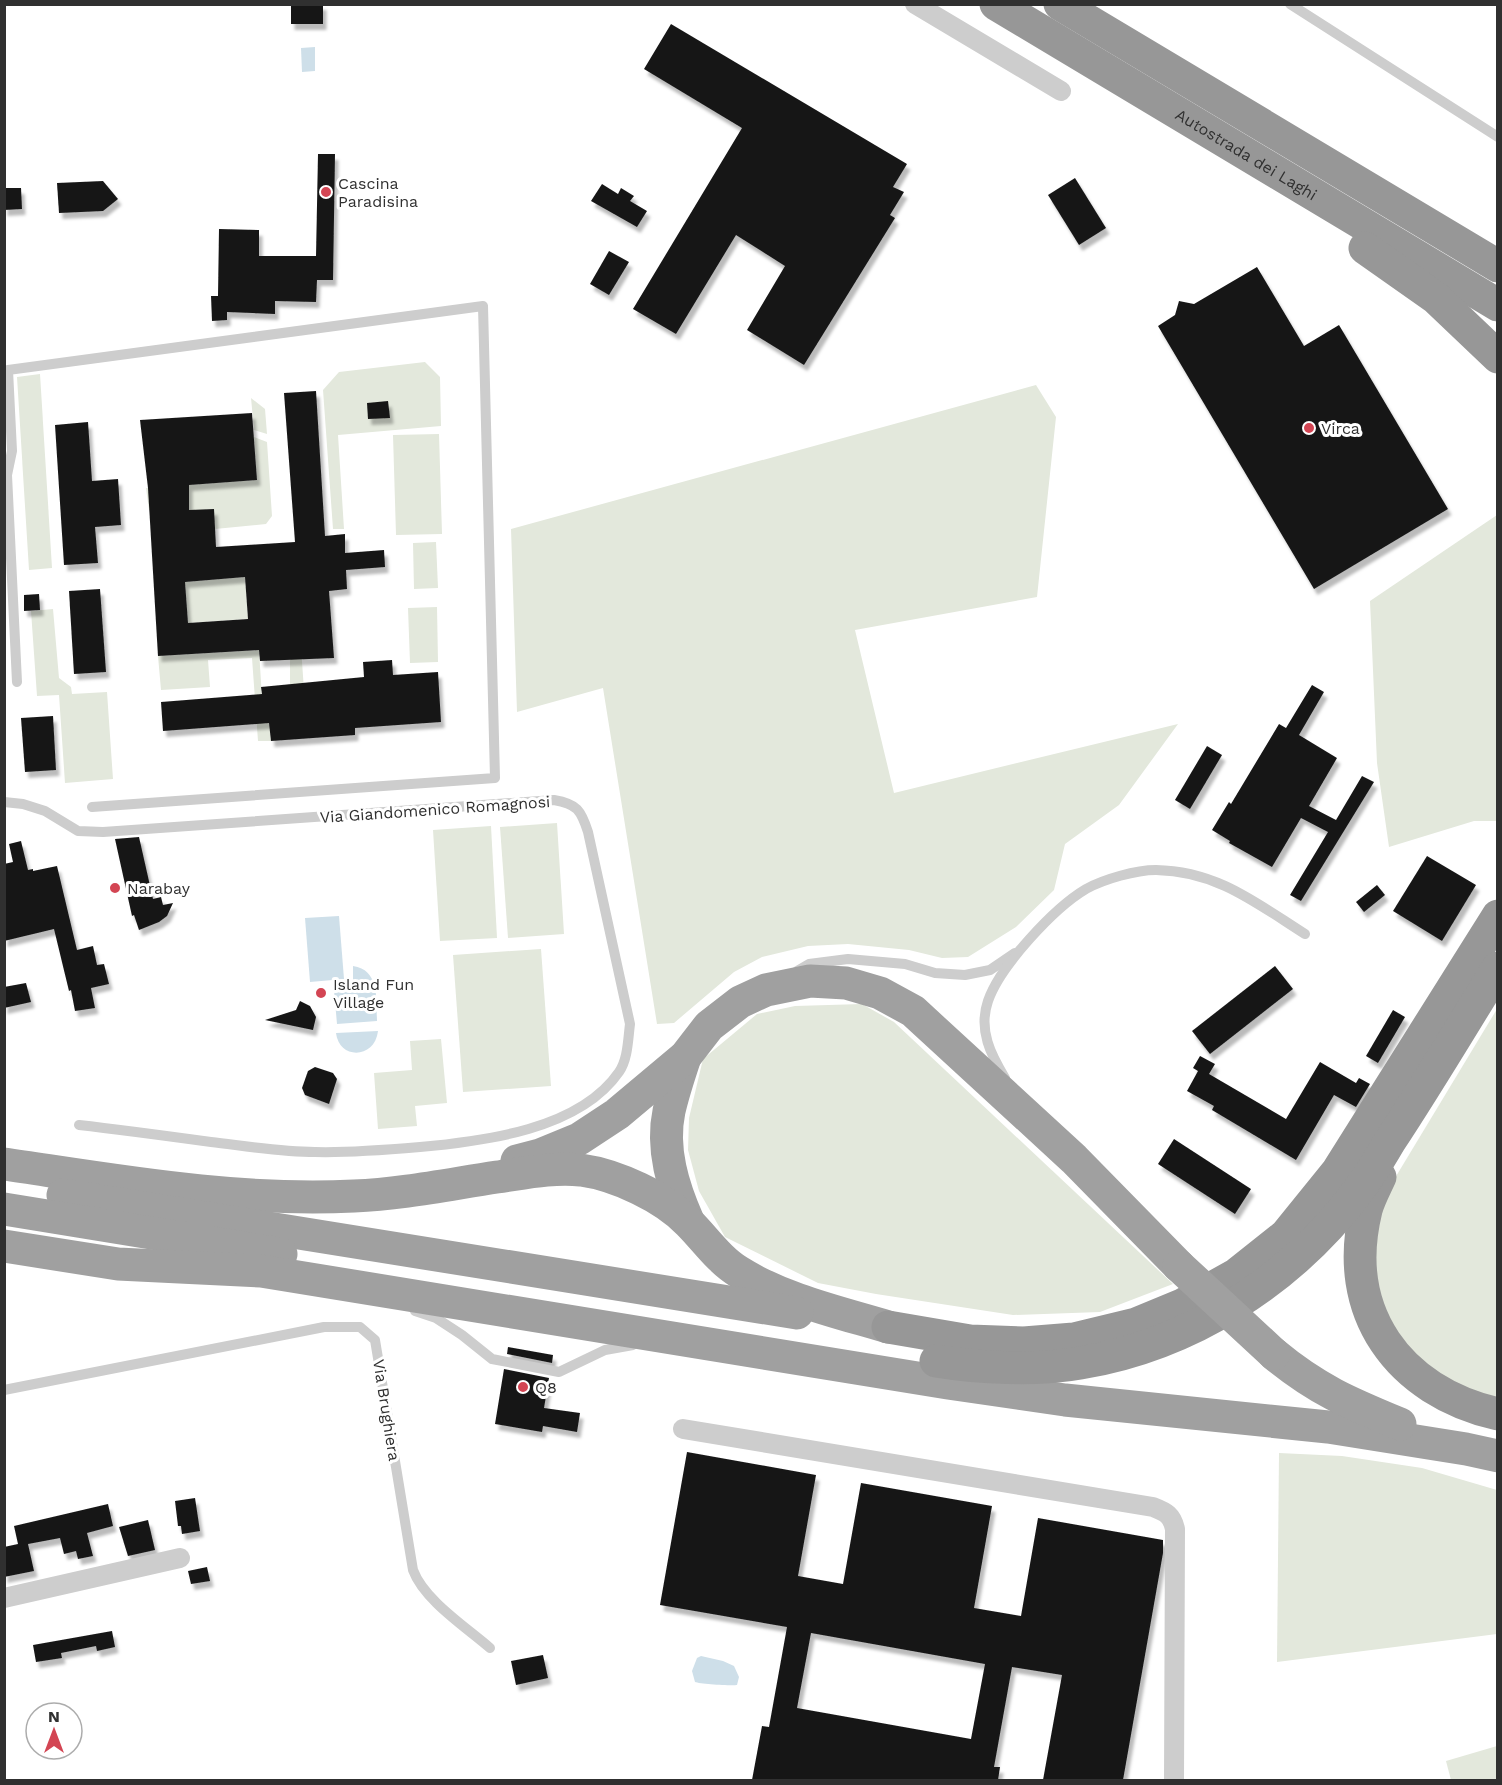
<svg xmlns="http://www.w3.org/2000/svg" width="1502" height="1785" font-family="'Work Sans',sans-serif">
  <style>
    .green { fill: #e3e8dc }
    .water { fill: #cedfe9 }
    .building { fill: #171717; fill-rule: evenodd; filter: url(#shadow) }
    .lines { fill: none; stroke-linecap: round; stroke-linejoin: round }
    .service { stroke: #cdcdcd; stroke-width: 10 }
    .minor { stroke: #cdcdcd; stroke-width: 20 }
    .trunk { stroke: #a0a0a0; stroke-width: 33 }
    .motorway { stroke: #979797; stroke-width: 33 }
    .trunk-bridge { stroke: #a0a0a0; stroke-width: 33 }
    .poi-dot { fill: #d34553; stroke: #fff; stroke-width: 2 }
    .labels { text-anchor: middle; stroke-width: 6; stroke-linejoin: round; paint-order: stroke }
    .street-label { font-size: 16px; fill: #303030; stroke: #fff }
    .poi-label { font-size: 16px; fill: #303030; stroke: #fff; text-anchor: start }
  </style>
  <defs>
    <filter id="shadow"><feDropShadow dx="3.5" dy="6" stdDeviation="1.5" flood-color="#0004"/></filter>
  </defs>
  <rect width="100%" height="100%" fill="#fff"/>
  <g class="green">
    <path d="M 425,362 L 440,377 L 441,426 L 338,435 L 344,529 L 333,529 L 323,390 L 339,372 Z"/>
    <path d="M 40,374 L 52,568 L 29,570 L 17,377 Z"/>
    <path d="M 1036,385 L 1056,417 L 1037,597 L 855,630 L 894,793 L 1178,724 L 1119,805 L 1065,844 L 1054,890 L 1016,927 L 968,957 L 942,958 L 909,950 L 848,944 L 808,946 L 762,957 L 734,972 L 674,1023 L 657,1024 L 603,688 L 517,712 L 511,529 Z"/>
    <path d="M 251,398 L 265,409 L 267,434 L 254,430 Z"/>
    <path d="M 439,434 L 442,534 L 396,535 L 393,435 Z"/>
    <path d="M 254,437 L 267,442 L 272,516 L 266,524 L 215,529 L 189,510 L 188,508 L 149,510 L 146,488 L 257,480 Z"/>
    <path d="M 1497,515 L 1497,821 L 1474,821 L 1389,847 L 1377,763 L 1370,601 Z"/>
    <path d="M 436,542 L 438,588 L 414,589 L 413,543 Z"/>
    <path d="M 245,577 L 248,619 L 188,623 L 185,582 Z"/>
    <path d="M 437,607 L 438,662 L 410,663 L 408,608 Z"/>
    <path d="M 53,609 L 59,678 L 71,687 L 72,694 L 107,692 L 113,779 L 65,783 L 59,695 L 37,696 L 31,611 Z"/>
    <path d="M 301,647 L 305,705 L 268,708 L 271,741 L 258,741 L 252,658 L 208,660 L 210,687 L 161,690 L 158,656 L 259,650 L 262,698 L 290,684 L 290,659 Z"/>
    <path d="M 557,823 L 564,934 L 508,938 L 500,827 Z"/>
    <path d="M 491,826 L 497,938 L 440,941 L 433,830 Z"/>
    <path d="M 541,949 L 551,1086 L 463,1092 L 453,955 Z"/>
    <path d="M 862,1004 L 894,1022 L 1173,1284 L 1100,1312 L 1013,1315 L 876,1294 L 818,1283 L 725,1237 L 699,1191 L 688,1150 L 689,1118 L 703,1059 L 757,1014 L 795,1006 Z"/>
    <path d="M 1497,1009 L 1497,1399 L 1460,1392 L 1416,1365 L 1380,1316 L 1369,1221 Z"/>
    <path d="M 441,1039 L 447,1103 L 415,1106 L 417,1126 L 378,1129 L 374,1073 L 412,1070 L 410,1041 Z"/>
    <path d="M 1279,1453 L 1342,1456 L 1422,1468 L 1497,1490 L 1497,1634 L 1277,1662 Z"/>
    <path d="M 1497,1746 L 1497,1780 L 1451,1780 L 1446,1761 Z"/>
  </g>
  <g class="water">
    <path d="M 315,47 L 315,71 L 302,72 L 301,48 Z"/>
    <path d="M 339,916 L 344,979 L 310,982 L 305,918 Z"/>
    <path d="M 353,966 C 380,970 376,999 377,1021 L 337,1024 L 334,990 L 353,988 Z"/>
    <path d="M 378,1031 C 375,1059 339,1060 336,1033 Z"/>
    <path d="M 701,1656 L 723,1661 L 734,1666 L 739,1677 L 737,1685 C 732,1686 700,1684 695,1682 L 692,1671 L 697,1658 Z"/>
  </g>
  <g class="building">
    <rect x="291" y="4" width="32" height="20"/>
    <path d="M 671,24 L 907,164 L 893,187 L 904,192 L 890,215 L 895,218 L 804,365 L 747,330 L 785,266 L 736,235 L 676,334 L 633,309 L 742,128 L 644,69 Z"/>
    <path d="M 318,154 L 335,154 L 333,280 L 317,280 L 316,302 L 275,301 L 275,314 L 227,312 L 227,320 L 212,321 L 211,296 L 218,296 L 219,229 L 259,230 L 259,256 L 316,256 Z"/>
    <path d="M 1075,178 L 1106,228 L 1079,245 L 1048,195 Z"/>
    <path d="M 103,181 L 118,199 L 103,211 L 59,213 L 57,183 Z"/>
    <path d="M 602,184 L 618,194 L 621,188 L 634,196 L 630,201 L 647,211 L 637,227 L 591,201 Z"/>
    <path d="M 4,188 L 21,188 L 22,209 L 4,210 Z"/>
    <path d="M 609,251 L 629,262 L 609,295 L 590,284 Z"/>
    <path d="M 1257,267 L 1304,346 L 1339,325 L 1448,509 L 1314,589 L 1158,326 L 1175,315 L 1179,301 L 1194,304 Z"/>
    <path d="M 316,391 L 325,536 L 345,534 L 345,553 L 384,550 L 385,567 L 346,570 L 347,589 L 329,591 L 334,658 L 260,661 L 259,650 L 158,656 L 148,488 L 140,420 L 252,413 L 257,480 L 189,485 L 189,510 L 214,509 L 216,547 L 295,542 L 284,393 ZM 245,577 L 248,619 L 188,623 L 185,582 Z"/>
    <path d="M 388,401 L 390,418 L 368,419 L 367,403 Z"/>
    <path d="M 88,422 L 92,481 L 118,479 L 121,525 L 95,527 L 98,563 L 64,565 L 55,425 Z"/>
    <path d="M 100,589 L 106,672 L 74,674 L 69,591 Z"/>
    <path d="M 39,594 L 40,610 L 24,611 L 24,595 Z"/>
    <path d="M 392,660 L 393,675 L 438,672 L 441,722 L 355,728 L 355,735 L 271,741 L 269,723 L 163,731 L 161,702 L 262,694 L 261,687 L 364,677 L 363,662 Z"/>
    <path d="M 1312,685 L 1324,692 L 1299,735 L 1337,758 L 1309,806 L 1336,820 L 1362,776 L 1374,782 L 1301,901 L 1290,895 L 1328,832 L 1301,818 L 1272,867 L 1229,843 L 1230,841 L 1212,830 L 1229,802 L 1231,804 L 1279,724 L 1286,728 Z"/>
    <path d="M 53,716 L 56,770 L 25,772 L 21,718 Z"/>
    <path d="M 1207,746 L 1222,755 L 1190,809 L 1175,800 Z"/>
    <path d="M 139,837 L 153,899 L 161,897 L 163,905 L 173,903 L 167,916 L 159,922 L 139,930 L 134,915 L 132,916 L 115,839 Z"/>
    <path d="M 21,841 L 28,870 L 33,869 L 33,871 L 57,866 L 77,950 L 93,946 L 97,965 L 104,964 L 109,984 L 91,988 L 95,1008 L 75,1011 L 71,990 L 69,991 L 54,929 L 4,941 L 4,864 L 13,862 L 9,844 Z"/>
    <path d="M 1427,856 L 1476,885 L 1442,941 L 1393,911 Z"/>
    <path d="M 1377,885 L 1385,895 L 1364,912 L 1356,902 Z"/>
    <path d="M 1275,966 L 1293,989 L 1210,1054 L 1192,1031 Z"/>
    <path d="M 26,983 L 31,1002 L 4,1008 L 4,987 Z"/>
    <path d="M 300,1001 L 310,1006 L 316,1017 L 313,1030 L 265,1020 L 296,1010 Z"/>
    <path d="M 1393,1010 L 1405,1017 L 1378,1063 L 1366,1056 Z"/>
    <path d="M 1200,1056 L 1215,1064 L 1209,1074 L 1286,1119 L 1320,1062 L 1356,1083 L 1359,1078 L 1370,1084 L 1356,1107 L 1334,1095 L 1296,1160 L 1212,1110 L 1214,1106 L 1187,1091 L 1198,1071 L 1193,1068 Z"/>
    <path d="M 315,1067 L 333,1073 L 337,1079 L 329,1104 L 305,1095 L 302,1088 L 308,1071 Z"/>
    <path d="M 1174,1139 L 1251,1189 L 1235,1214 L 1158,1164 Z"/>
    <path d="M 508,1347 L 553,1355 L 552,1363 L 507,1354 Z"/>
    <path d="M 504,1369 L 549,1378 L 544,1408 L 580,1413 L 577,1432 L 543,1426 L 542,1432 L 495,1424 Z"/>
    <path d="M 687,1452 L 816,1475 L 798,1576 L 843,1584 L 861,1483 L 992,1506 L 974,1608 L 1021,1616 L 1038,1518 L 1163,1540 L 1163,1553 L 1123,1780 L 1043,1780 L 1062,1675 L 1012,1667 L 994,1767 L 1000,1767 L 998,1780 L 752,1780 L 762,1726 L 769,1727 L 787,1627 L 660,1605 ZM 811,1633 L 985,1664 L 971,1739 L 797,1708 Z"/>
    <path d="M 195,1498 L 200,1531 L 182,1534 L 181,1526 L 178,1526 L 175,1501 Z"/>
    <path d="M 108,1504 L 113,1526 L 87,1533 L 93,1556 L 78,1559 L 76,1551 L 64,1554 L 60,1538 L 28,1544 L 34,1571 L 4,1577 L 4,1547 L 18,1544 L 14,1526 Z"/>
    <path d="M 148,1520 L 155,1550 L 128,1556 L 119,1527 Z"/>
    <path d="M 207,1567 L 210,1581 L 191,1584 L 188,1571 Z"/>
    <path d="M 112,1631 L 115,1647 L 97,1651 L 96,1646 L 61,1653 L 62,1658 L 36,1662 L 33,1645 Z"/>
    <path d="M 543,1655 L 548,1678 L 516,1685 L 511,1661 Z"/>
  </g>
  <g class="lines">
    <g class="service">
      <path d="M 1290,4 L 1498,137"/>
      <path d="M 17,682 L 7,475 L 12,451 L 8,370 L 483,306 L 495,778 L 92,807"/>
      <path d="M 4,802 L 23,804 L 45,811 L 78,831 L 103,832 L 554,800 C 577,804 581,810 588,832 L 630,1024 C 628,1039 628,1059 619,1072 C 579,1130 484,1141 420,1147 C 385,1150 350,1153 315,1152 C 280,1152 245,1146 211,1142 C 167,1136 123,1130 79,1125"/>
      <path d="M 797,971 L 809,964 L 848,959 L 905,964 L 935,973 L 965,975 L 990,970 L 1015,953"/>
      <path d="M 1005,1078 C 991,1055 978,1030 988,1001 C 1000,966 1054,908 1086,889 C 1104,879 1136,870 1156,870 C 1217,871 1256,903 1305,934"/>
      <path d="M 415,1311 L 436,1318 L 462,1335 L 492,1359 L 559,1372 L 605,1350 L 633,1345"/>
      <path d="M 4,1390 L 324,1327 L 360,1327 L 375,1340 L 413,1570 C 424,1600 466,1627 490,1648"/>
    </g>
    <g class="minor">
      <path d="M 915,4 L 1061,91"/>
      <path d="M 683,1429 L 1153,1507 C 1166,1512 1172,1515 1175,1529 L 1174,1780"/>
      <path d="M 4,1598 L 180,1558"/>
    </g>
    <g class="trunk">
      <path d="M 685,1057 C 679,1075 673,1093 669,1111 C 661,1149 673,1187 688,1221"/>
      <path d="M 517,1161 L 540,1155 L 579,1139 L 617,1114 L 685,1057 L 709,1026 L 740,1002 L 766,990 L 810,981 L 846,983 L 880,993 L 913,1011 L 1074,1159 L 1179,1266"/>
      <path d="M 4,1164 C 120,1181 236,1202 354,1196 C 402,1194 450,1184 497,1177 C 525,1173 553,1167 581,1170 C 617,1175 664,1197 689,1223 C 705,1239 719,1260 739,1272 C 784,1300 838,1312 888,1327"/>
      <path d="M 63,1195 L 797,1313"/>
      <path d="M 4,1209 L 281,1254"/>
      <path d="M 4,1246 L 118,1264 L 261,1271 L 948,1383 L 1065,1400 L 1328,1427 L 1466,1449 L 1498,1456"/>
      <path d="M 1274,1354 C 1316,1389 1349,1403 1400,1424"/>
    </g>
    <g class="motorway">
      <path id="s1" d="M 996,4 L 1498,305"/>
      <path d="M 1060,4 L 1498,266"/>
      <path d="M 1365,248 L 1436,298 L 1498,357"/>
      <path d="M 1380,1177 C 1375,1188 1369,1199 1366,1210 C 1341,1312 1398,1391 1498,1414"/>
      <path d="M 888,1327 L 970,1341 L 1024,1343 L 1074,1339 L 1136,1324 L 1182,1305 L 1237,1274 L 1286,1235 L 1337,1172 L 1498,916"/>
      <path d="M 936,1361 C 978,1368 1037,1371 1080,1363 C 1190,1345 1292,1280 1358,1191 C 1370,1175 1380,1158 1390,1141 C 1427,1085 1462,1026 1498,968"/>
    </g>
    <path class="trunk-bridge" d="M 1179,1266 L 1274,1354"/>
  </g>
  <g class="poi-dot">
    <circle cx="326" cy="192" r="6"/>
    <circle cx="1309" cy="428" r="6"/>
    <circle cx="115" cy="888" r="6"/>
    <circle cx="321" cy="993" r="6"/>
    <circle cx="523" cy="1387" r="6"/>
  </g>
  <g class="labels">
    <g class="street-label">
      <text dy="6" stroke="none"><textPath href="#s1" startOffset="292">Autostrada dei Laghi</textPath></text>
      <text transform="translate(435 809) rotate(-4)" y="6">Via Giandomenico Romagnosi</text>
      <text transform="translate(387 1410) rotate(81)" y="6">Via Brughiera</text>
    </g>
    <g class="poi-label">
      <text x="338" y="189">Cascina<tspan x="338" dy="18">Paradisina</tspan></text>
      <text x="1321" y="434">Virca</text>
      <text x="127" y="894">Narabay</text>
      <text x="333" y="990">Island Fun<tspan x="333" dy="18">Village</tspan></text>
      <text x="535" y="1393">Q8</text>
    </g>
  </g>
  <rect width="1502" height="1785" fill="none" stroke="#303030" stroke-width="12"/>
  <g transform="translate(54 1731)"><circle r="28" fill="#ffffff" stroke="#acacac" stroke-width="1.5"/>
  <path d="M0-4.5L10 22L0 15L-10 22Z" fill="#d34553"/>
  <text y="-9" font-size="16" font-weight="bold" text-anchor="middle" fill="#303030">N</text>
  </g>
</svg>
